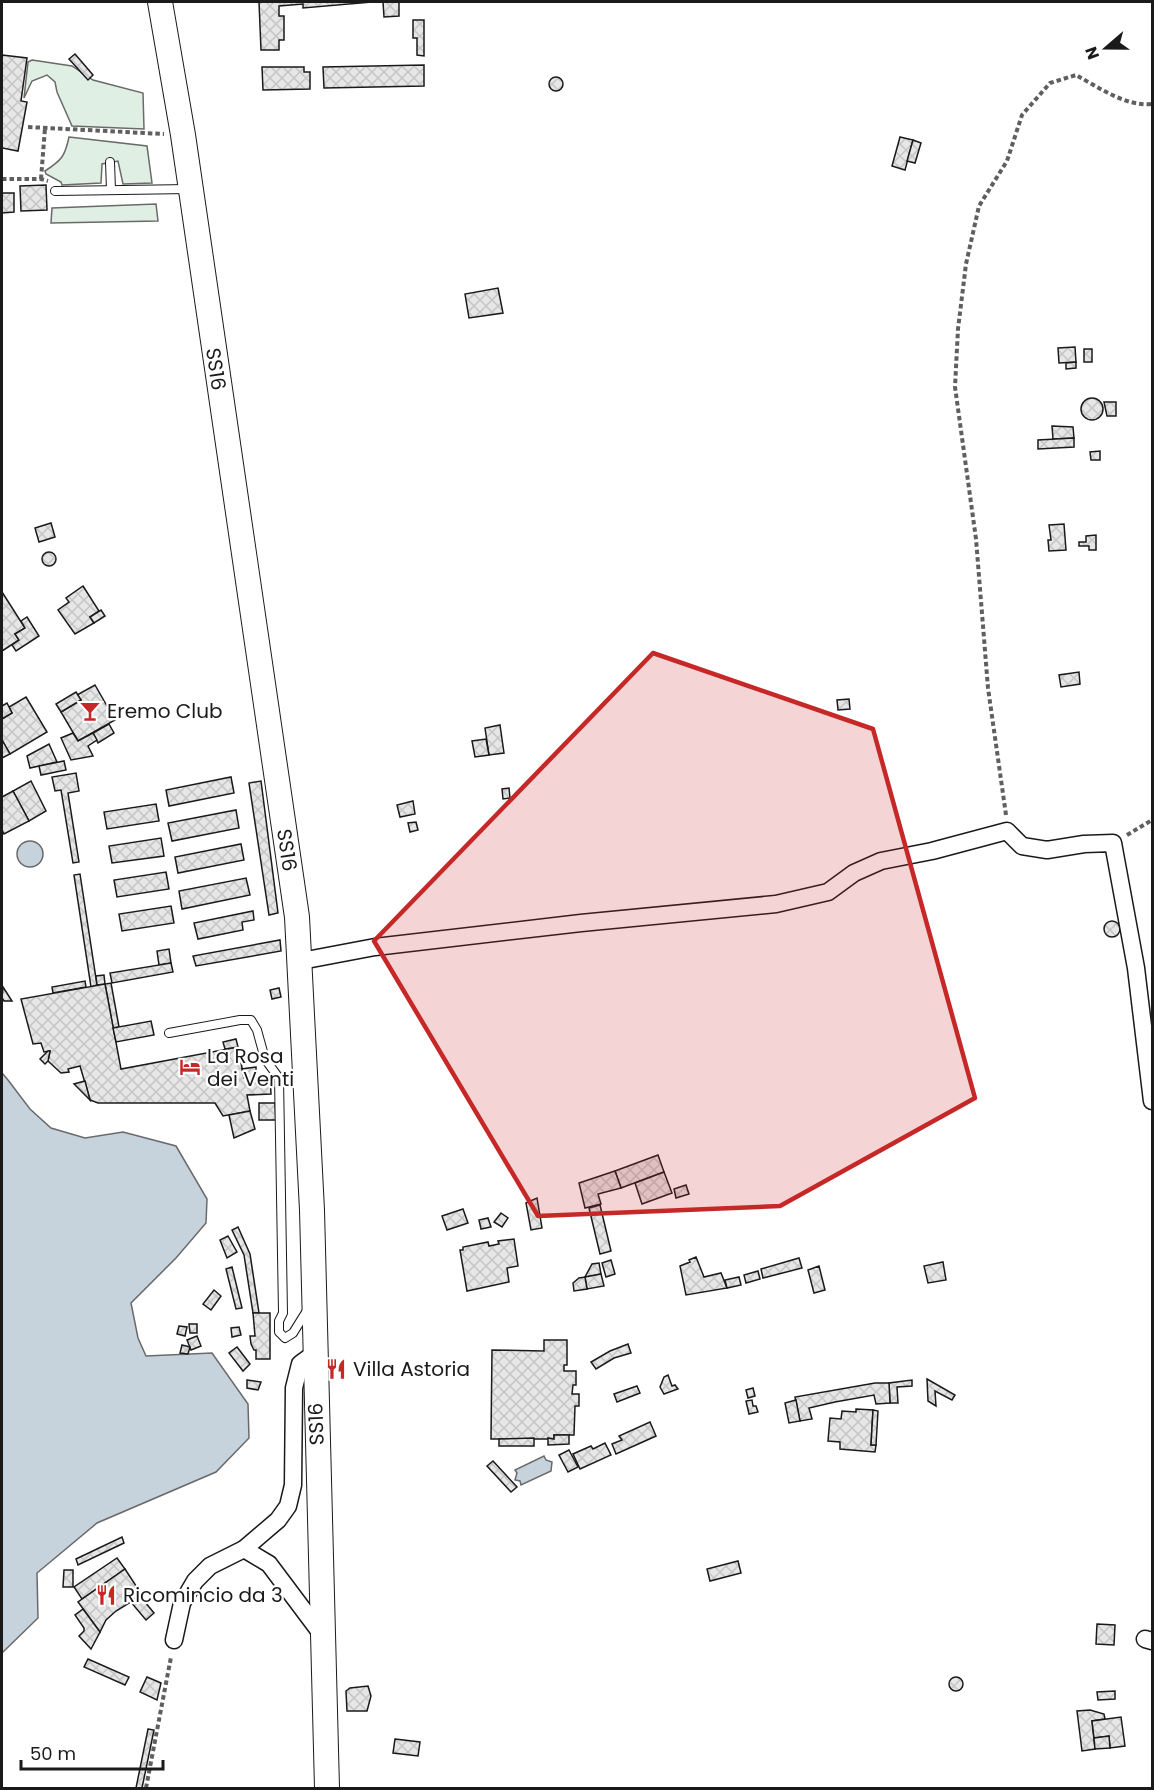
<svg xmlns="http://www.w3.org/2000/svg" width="1154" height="1790" font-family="Poppins,sans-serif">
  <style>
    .green { fill: #e0efe3; stroke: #6a6a6a; stroke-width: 1.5 }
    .water { fill: #c6d2dc; stroke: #6a6a6a; stroke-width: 1.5 }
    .building { fill: url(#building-cross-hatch); stroke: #1a1a1a; stroke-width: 1.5 }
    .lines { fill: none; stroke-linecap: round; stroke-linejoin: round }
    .lane-casing { stroke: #1a1a1a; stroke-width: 10 }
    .street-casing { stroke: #1a1a1a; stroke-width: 19 }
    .secondary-casing { stroke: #1a1a1a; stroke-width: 26 }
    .path { stroke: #5f5f5f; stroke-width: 4; stroke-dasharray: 4.5 3; stroke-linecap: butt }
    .lane { stroke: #fff; stroke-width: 8 }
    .street { stroke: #fff; stroke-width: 16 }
    .secondary { stroke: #fff; stroke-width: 24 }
    .marked { fill: #c62828; fill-opacity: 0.2; stroke: #c62828; stroke-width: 4.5; stroke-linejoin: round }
    .labels { text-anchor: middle; stroke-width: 4.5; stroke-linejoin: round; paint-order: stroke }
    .street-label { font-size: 20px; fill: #1a1a1a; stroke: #fff }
    .poi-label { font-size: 20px; fill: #1a1a1a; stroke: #fff; text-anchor: start }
  </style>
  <defs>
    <pattern id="building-cross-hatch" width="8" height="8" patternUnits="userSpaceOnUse" patternTransform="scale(1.5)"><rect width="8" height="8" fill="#e6e6e6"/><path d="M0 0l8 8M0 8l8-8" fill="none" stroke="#c5c5c5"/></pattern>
  </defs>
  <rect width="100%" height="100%" fill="#fff"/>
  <g class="green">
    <path d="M 32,60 L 72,66 L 93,80 L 143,93 L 144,129 L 72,126 L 57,92 L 55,82 L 47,75 L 32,81 L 24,98 L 28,62 Z"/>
    <path d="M 69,137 L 147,146 L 152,183 L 123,184 L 118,161 L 102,164 L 101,183 L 62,185 L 61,182 L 46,174 L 45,171 C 62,160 65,156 69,137 Z"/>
    <path d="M 156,204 L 158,221 L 51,223 L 52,208 Z"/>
  </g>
  <g class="water">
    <circle cx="30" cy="854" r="13"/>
    <path d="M 2,1073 L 8,1080 L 30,1109 L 51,1128 L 85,1138 L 123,1132 L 176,1146 L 207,1199 L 206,1223 L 176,1258 L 131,1303 L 138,1338 L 146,1356 L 212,1353 L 248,1404 L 249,1438 L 216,1472 L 97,1523 L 37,1573 L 38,1618 L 2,1653 Z"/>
    <path d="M 544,1456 L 546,1460 L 552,1462 L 551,1471 L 521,1485 L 520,1481 L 515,1480 L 517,1473 L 515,1470 Z"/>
  </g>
  <g class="building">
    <path d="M 259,2 L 372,2 L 303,8 L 303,4 L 279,6 L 279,16 L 284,16 L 284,40 L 279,40 L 279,50 L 261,50 Z"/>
    <path d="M 383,2 L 399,2 L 399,16 L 384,17 Z"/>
    <path d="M 413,20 L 424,20 L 424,56 L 417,55 L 417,38 L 413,38 Z"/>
    <path d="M 75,54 L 93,75 L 88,80 L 69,59 Z"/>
    <path d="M 2,55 L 27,58 L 21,101 L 27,102 L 18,151 L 2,148 Z"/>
    <path d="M 424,65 L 424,86 L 324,88 L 323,67 Z"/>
    <path d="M 262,67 L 304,67 L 304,72 L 310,72 L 310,89 L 263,90 Z"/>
    <circle cx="556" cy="84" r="7"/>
    <path d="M 900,137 L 913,140 L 905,170 L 892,166 Z"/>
    <path d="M 913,140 L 921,143 L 915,163 L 907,161 Z"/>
    <path d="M 46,185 L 47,210 L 21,211 L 20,186 Z"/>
    <path d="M 2,193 L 14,193 L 14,212 L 2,213 Z"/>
    <path d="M 498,288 L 503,313 L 469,318 L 465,294 Z"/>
    <path d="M 1075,347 L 1076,362 L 1059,363 L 1058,348 Z"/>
    <rect x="1084" y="349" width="8" height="13"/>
    <path d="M 1076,362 L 1076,368 L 1066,369 L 1066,363 Z"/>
    <circle cx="1092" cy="409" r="11"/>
    <path d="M 1104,402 L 1116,402 L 1116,416 L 1107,416 Z"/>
    <path d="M 1052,426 L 1073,427 L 1074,438 L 1053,439 Z"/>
    <path d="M 1074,438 L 1074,447 L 1038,449 L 1038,440 Z"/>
    <path d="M 1100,451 L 1100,460 L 1091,460 L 1090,452 Z"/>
    <path d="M 51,523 L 55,537 L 39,542 L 35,528 Z"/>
    <path d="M 1064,524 L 1066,550 L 1049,551 L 1048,540 L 1051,540 L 1049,525 Z"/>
    <path d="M 1096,535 L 1096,550 L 1089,550 L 1089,546 L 1079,546 L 1079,542 L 1086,542 L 1086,536 Z"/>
    <circle cx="49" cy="559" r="7"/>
    <path d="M 83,586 L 99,611 L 90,617 L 94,623 L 75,634 L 58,610 L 69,602 L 66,598 Z"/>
    <path d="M 2,592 L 25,628 L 15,634 L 19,640 L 2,651 Z"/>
    <path d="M 101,610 L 105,616 L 94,623 L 90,617 Z"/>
    <path d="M 27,617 L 39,636 L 16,651 L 12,645 L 19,640 L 15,634 L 25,628 L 21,621 Z"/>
    <path d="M 1079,672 L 1080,684 L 1061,687 L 1059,675 Z"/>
    <path d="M 95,685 L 115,720 L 78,741 L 61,712 L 81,700 L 77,695 Z"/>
    <path d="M 76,692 L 81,700 L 61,712 L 56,704 Z"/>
    <path d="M 26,697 L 47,732 L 10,754 L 2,740 L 2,719 L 12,713 L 9,707 Z"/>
    <path d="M 849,699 L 850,709 L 838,710 L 837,700 Z"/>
    <path d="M 7,703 L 12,713 L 2,719 L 2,706 Z"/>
    <path d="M 109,724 L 114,733 L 98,743 L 93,733 Z"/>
    <path d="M 500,725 L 504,753 L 489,755 L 485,728 Z"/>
    <path d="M 73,733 L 78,741 L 93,733 L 97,740 L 88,746 L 93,756 L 71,760 L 61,738 Z"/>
    <path d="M 486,739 L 489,755 L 475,757 L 472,741 Z"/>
    <path d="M 2,740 L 10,754 L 2,758 Z"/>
    <path d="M 49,744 L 57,762 L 30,768 L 27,756 Z"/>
    <path d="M 64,761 L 66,770 L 41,775 L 39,766 Z"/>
    <path d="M 76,773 L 79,791 L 68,793 L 79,862 L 73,863 L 61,790 L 55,791 L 52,777 Z"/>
    <path d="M 231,777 L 234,793 L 169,806 L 166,790 Z"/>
    <path d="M 31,781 L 46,811 L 29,821 L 13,791 Z"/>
    <path d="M 261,781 L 278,913 L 269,915 L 249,783 Z"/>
    <path d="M 509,788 L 510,798 L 503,799 L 502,789 Z"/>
    <path d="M 13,791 L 29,821 L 4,834 L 2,830 L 2,797 Z"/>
    <path d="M 413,801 L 415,814 L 400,817 L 397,805 Z"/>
    <path d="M 156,804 L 159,821 L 107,829 L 104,812 Z"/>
    <path d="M 236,810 L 239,828 L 172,841 L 168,823 Z"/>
    <path d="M 416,822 L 418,830 L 410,832 L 408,823 Z"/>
    <path d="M 161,838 L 164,856 L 112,863 L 109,846 Z"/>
    <path d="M 241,844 L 244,860 L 178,873 L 175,857 Z"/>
    <path d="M 166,872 L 169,889 L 117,897 L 114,880 Z"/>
    <path d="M 80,874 L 97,985 L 91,987 L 74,875 Z"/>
    <path d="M 246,878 L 250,895 L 182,909 L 179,891 Z"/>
    <path d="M 171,906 L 174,923 L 122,931 L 119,914 Z"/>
    <path d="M 253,911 L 254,920 L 242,922 L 243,930 L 198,939 L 194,923 Z"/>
    <circle cx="1112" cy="929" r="8"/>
    <path d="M 280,940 L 281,951 L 196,966 L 193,956 Z"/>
    <path d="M 169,949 L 171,963 L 159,965 L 157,951 Z"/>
    <path d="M 171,963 L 173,972 L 112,983 L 110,973 Z"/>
    <path d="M 104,975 L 105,984 L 97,985 L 96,976 Z"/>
    <path d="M 85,981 L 86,987 L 53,993 L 52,987 Z"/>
    <path d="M 111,983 L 119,1027 L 113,1028 L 105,984 Z"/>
    <path d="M 105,984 L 121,1069 L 238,1047 L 244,1078 L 270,1076 L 271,1094 L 247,1095 L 250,1111 L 223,1116 L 215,1103 L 98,1103 L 90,1100 L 80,1066 L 68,1069 L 69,1072 L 61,1073 L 48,1061 L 50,1051 L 44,1052 L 41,1043 L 33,1044 L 21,999 Z"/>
    <path d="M 3,987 L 12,1001 L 4,1001 L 2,998 Z"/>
    <path d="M 279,988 L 281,997 L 272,999 L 270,990 Z"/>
    <path d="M 151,1021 L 154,1035 L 116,1042 L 113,1028 Z"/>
    <path d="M 236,1039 L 238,1047 L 225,1049 L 223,1042 Z"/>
    <path d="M 48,1051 L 50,1051 L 48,1061 L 45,1064 L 40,1059 Z"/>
    <path d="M 256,1067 L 256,1077 L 244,1078 L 242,1069 Z"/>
    <path d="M 85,1081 L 90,1100 L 74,1084 Z"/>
    <path d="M 259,1103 L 275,1103 L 276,1120 L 259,1120 Z"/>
    <path d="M 250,1111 L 255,1129 L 234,1138 L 229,1115 Z"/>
    <path d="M 658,1155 L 664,1172 L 621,1188 L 615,1171 Z"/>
    <path d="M 615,1171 L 621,1188 L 598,1194 L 601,1204 L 585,1208 L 579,1183 Z"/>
    <path d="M 664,1172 L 672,1193 L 642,1204 L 635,1183 Z"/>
    <path d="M 686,1185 L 689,1194 L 676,1198 L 674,1189 Z"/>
    <path d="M 537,1198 L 542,1228 L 531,1230 L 526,1203 Z"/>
    <path d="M 600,1205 L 611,1251 L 600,1254 L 589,1208 Z"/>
    <path d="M 463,1209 L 468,1223 L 447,1230 L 442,1216 Z"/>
    <path d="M 501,1213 L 508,1218 L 502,1227 L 494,1222 Z"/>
    <path d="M 488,1218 L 491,1227 L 481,1229 L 479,1220 Z"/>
    <path d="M 238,1227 L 250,1254 L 259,1313 L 253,1313 L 244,1255 L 232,1230 Z"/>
    <path d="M 228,1236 L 237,1252 L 227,1258 L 220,1240 Z"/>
    <path d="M 514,1239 L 518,1266 L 507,1268 L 509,1282 L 467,1291 L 460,1250 L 463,1250 L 463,1247 L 488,1242 L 489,1246 L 499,1244 L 498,1241 Z"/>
    <path d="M 696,1257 L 704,1277 L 721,1273 L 727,1288 L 686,1295 L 680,1266 L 690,1262 L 689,1260 Z"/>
    <path d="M 799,1258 L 802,1268 L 763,1278 L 761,1269 Z"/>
    <path d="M 611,1260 L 615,1274 L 606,1277 L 602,1263 Z"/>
    <path d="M 943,1262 L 946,1280 L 928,1283 L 924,1266 Z"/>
    <path d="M 599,1263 L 601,1274 L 585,1277 L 592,1264 Z"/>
    <path d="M 819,1266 L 825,1290 L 814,1293 L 808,1270 Z"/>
    <path d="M 232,1267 L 242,1308 L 236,1309 L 226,1269 Z"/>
    <path d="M 758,1271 L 760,1279 L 746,1283 L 744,1275 Z"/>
    <path d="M 601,1274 L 604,1286 L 587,1289 L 585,1277 Z"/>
    <path d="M 585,1277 L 587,1289 L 574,1291 L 573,1283 L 579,1278 Z"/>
    <path d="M 739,1277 L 741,1285 L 727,1288 L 725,1280 Z"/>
    <path d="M 214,1290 L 221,1296 L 211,1310 L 203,1304 Z"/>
    <path d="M 253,1313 L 270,1313 L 270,1359 L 256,1359 L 256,1350 L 254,1350 L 251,1344 L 250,1336 L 255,1336 Z"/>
    <path d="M 189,1324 L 197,1324 L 197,1333 L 190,1333 Z"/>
    <path d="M 179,1326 L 187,1327 L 185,1336 L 177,1334 Z"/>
    <path d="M 239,1327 L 241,1335 L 232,1337 L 231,1328 Z"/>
    <path d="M 197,1336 L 201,1346 L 191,1350 L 187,1340 Z"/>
    <path d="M 544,1340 L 567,1340 L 567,1365 L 564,1365 L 564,1371 L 576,1371 L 576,1385 L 573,1385 L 572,1394 L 579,1394 L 579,1406 L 575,1406 L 574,1435 L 554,1435 L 554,1439 L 491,1439 L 492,1350 L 544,1351 Z"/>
    <path d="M 628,1344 L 631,1353 L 614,1358 L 596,1369 L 591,1362 L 610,1351 Z"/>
    <path d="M 182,1345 L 190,1347 L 188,1354 L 180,1353 Z"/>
    <path d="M 237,1347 L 250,1364 L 243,1371 L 229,1353 Z"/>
    <path d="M 668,1375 L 672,1386 L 675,1385 L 678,1389 L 664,1394 L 660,1387 L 664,1377 Z"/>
    <path d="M 927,1379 L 955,1395 L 952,1400 L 935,1391 L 936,1406 L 928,1401 Z"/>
    <path d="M 247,1380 L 261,1382 L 258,1390 L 247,1388 Z"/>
    <path d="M 912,1380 L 912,1386 L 897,1387 L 898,1403 L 890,1403 L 889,1383 Z"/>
    <path d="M 875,1383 L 889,1383 L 890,1403 L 876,1404 L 874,1395 L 835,1402 L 809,1408 L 812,1419 L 800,1421 L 795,1397 Z"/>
    <path d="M 637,1386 L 640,1393 L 617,1402 L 614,1394 Z"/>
    <path d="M 753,1388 L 755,1396 L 748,1398 L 746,1390 Z"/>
    <path d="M 752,1400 L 753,1406 L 756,1406 L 758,1412 L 749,1414 L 746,1401 Z"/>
    <path d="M 796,1400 L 800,1421 L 789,1423 L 785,1403 Z"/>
    <path d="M 856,1409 L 873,1410 L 871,1445 L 876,1445 L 875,1452 L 840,1449 L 840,1442 L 828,1441 L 830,1418 L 841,1419 L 842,1411 L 856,1412 Z"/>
    <path d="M 873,1410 L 878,1411 L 876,1445 L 871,1445 Z"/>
    <path d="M 650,1422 L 656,1436 L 616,1454 L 612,1444 L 622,1440 L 619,1436 Z"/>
    <path d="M 554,1435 L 569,1435 L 569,1444 L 548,1445 L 548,1438 L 554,1439 Z"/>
    <path d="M 534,1438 L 534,1446 L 499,1446 L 499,1439 Z"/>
    <path d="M 605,1443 L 611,1455 L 580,1469 L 573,1454 L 591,1446 L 593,1449 Z"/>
    <path d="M 569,1450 L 578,1467 L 568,1472 L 559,1455 Z"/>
    <path d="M 493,1461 L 517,1487 L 511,1492 L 487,1466 Z"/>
    <path d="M 122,1537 L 124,1543 L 78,1565 L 76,1559 Z"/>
    <path d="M 117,1558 L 125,1569 L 82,1599 L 74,1587 Z"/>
    <path d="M 738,1561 L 741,1573 L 710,1581 L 707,1569 Z"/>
    <path d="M 125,1569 L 142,1595 L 116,1611 L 106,1620 L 100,1632 L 78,1602 Z"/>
    <path d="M 64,1570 L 73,1570 L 73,1587 L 63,1587 Z"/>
    <path d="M 140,1596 L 154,1613 L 146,1620 L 130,1601 Z"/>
    <path d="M 83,1609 L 100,1632 L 91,1649 L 79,1636 L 84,1631 L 84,1628 L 75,1615 Z"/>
    <path d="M 1097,1624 L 1115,1625 L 1114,1645 L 1096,1644 Z"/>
    <path d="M 88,1659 L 129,1677 L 125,1685 L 84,1667 Z"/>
    <path d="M 147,1677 L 161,1683 L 157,1700 L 140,1692 Z"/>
    <circle cx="956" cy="1684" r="7"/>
    <path d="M 368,1686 L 371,1696 L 367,1711 L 347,1711 L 346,1691 L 350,1688 Z"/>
    <path d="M 1115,1691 L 1115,1699 L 1098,1700 L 1097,1692 Z"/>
    <path d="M 1090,1710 L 1104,1714 L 1105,1719 L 1092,1721 L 1095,1749 L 1082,1751 L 1077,1711 Z"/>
    <path d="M 1121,1717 L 1125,1746 L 1110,1748 L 1109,1736 L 1094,1738 L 1092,1721 Z"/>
    <path d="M 148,1729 L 154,1730 L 142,1788 L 136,1788 Z"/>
    <path d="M 1109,1736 L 1110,1748 L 1095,1749 L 1094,1738 Z"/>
    <path d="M 395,1739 L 420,1742 L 418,1756 L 393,1753 Z"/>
  </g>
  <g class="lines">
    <g class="lane-casing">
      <g id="lane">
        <path d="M 110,162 L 111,190"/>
        <path d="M 55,191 L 190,189"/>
        <path d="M 169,1033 L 240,1020 L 251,1020 L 257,1030 L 265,1059 L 279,1078 L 283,1313 L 279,1321 L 279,1332 L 285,1338 L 293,1333 L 308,1309"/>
      </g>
    </g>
    <g class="street-casing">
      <g id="street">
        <path d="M 301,961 L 375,947 L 581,923 L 776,904 L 828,892 L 854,873 L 881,861 L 932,851 L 1007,831 L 1022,846 L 1047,850 L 1084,844 L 1113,843 L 1136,968 L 1152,1101"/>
        <path d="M 244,1549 L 269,1564 L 323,1636"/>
        <path d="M 1145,1639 L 1152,1641"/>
        <path d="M 174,1640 L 182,1603 L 195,1581 L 210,1566 L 244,1549 L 278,1520 L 288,1506 L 293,1485 L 294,1388 L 300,1364 L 315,1353"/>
      </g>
    </g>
    <g class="secondary-casing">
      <path id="secondary" d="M 160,2 L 183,135 L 297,917 L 312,1210 L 327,1788"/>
    </g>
    <g class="path">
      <path d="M 28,127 L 164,134"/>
      <path d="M 2,179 L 41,179 L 48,181"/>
      <path d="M 41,179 L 45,128"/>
      <path d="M 1006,815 L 988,688 L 976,539 L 955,387 L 958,329 L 966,264 L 979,206 L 1007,161 L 1022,115 L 1050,83 L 1076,75 C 1098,87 1126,107 1152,104"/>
      <path d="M 1127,835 L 1152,820"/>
      <path d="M 146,1788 L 171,1657"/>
    </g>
    <use href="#lane" class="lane"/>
    <use href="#street" class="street"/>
    <use href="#secondary" class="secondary"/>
  </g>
  <path class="marked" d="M 653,653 L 873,729 L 975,1098 L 780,1206 L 538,1216 L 374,941 Z"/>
  <defs>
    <g id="bar-bare" transform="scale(1.62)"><path d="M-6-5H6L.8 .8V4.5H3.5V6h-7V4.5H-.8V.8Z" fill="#c62828" stroke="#fff" stroke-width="2.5" paint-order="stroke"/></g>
    <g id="hotel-bare" transform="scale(1.62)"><path d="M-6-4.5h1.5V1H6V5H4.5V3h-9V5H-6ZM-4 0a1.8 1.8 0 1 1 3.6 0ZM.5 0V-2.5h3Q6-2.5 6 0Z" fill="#c62828" stroke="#fff" stroke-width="2.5" paint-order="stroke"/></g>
    <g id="restaurant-bare" transform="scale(1.62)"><path d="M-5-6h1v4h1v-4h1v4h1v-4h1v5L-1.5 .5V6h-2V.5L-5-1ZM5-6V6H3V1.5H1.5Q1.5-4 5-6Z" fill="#c62828" stroke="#fff" stroke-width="2.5" paint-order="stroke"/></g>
  </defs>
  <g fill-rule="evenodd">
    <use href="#bar-bare" x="90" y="711"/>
    <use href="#hotel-bare" x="190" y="1067"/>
    <use href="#restaurant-bare" x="336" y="1369"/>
    <use href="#restaurant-bare" x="106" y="1595"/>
  </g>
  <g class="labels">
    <g class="street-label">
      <text transform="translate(216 369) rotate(82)" y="7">SS16</text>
      <text transform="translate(287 850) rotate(82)" y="7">SS16</text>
      <text transform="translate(316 1424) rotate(-92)" y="7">SS16</text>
    </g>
    <g class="poi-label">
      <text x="107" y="718">Eremo Club</text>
      <text x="207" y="1063">La Rosa<tspan x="207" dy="23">dei Venti</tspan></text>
      <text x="353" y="1376">Villa Astoria</text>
      <text x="123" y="1602">Ricomincio da 3</text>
    </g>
  </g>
  <rect width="1154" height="1790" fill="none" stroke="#1a1a1a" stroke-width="6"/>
  <g transform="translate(1106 48) rotate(250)" stroke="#ffffff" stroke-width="4.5" paint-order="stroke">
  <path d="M0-4.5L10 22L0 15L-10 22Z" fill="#1a1a1a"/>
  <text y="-9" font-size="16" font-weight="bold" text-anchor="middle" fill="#1a1a1a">N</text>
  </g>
  <path d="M21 1760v9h142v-9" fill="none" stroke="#1a1a1a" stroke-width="3"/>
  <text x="30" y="1760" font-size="18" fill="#1a1a1a" stroke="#ffffff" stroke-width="4.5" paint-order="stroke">50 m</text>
</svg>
